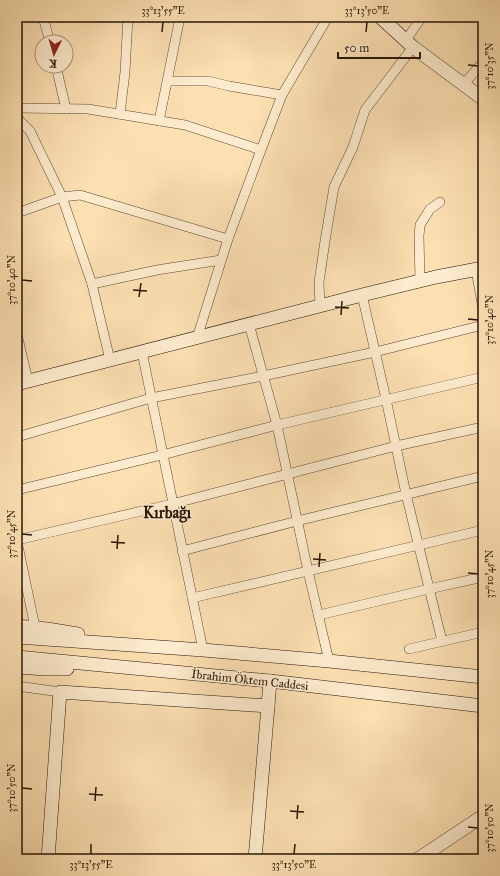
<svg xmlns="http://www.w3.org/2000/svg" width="500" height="876" font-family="'IM FELL Great Primer',serif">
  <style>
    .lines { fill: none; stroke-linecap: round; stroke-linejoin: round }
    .street-casing { stroke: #5c4831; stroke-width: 10 }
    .secondary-casing { stroke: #271506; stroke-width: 14 }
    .street { stroke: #fdebcd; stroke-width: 9 }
    .secondary { stroke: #fdebcd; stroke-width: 13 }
    .ticks { fill: none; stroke: #271506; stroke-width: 1.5 }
    .labels { text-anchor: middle; stroke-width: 3; stroke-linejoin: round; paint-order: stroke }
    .street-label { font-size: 12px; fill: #271506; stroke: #fdebcd }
    .district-label { font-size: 16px; font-weight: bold; fill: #271506; stroke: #fdebcd }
    .neatline { fill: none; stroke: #271506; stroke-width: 1.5 }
    .ticks-label { font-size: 10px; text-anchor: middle; fill: #271506 }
  </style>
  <rect width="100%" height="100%" fill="#fce0b2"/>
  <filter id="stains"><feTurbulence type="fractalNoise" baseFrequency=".005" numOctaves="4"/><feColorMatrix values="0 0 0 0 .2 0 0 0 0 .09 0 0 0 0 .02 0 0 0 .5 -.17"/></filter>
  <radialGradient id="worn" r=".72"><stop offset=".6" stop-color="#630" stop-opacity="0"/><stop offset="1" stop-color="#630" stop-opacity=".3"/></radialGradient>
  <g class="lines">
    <g class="street-casing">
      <g id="street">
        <path d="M 43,17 L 50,42"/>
        <path d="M 406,40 L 422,17"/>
        <path d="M 56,66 L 66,109"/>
        <path d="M 168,81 L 208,81 L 229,86 L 282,95"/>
        <path d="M 464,84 L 483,62"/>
        <path d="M 17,108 L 88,109 L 185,125 L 261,150"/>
        <path d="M 120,114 L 125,72 L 128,17"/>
        <path d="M 17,118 L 30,131 L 62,197 L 92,284 L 110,360"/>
        <path d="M 159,121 L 180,17"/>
        <path d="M 17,213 L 62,197 L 80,195 L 228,239"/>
        <path d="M 476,270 L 483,309"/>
        <path d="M 420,281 L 419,236 L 420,225 L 430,209 L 440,202"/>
        <path d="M 92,284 L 157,270 L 221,260"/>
        <path d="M 362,295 L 386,399 L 406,494 L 442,641"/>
        <path d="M 320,306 L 319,282 L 325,241 L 334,187 L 353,147 L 365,110 L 413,47"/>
        <path d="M 249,324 L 277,425 L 308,571 L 329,661"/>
        <path d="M 17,334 L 28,381"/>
        <path d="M 197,338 L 228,239 L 261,150 L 282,95 L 328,17"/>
        <path d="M 142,352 L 203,650"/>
        <path d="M 17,437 L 151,398 L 263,376 L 375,352 L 483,325"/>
        <path d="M 17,490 L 162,455 L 277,425 L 483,377"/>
        <path d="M 17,540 L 172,504 L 396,446 L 483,427"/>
        <path d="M 17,541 L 35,627"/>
        <path d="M 182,551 L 297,521 L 483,476"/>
        <path d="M 192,598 L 483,530"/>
        <path d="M 319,615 L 429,589 L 483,577"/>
        <path d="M 409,649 L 483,632"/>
        <path d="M 17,686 L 60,692"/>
      </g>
    </g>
    <g class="secondary-casing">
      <g id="secondary">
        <path d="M 380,17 L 413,47 L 483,99"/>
        <path d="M 17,384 L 362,295 L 436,277 L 483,268"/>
        <path d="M 17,626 L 47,629 L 78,634"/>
        <path d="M 17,637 L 203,650 L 329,661 L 483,677"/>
        <path d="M 17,657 L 270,681 L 483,706"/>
        <path d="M 17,667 L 46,669 L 67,669"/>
        <path d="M 48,859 L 60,692 L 268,706 L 270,681"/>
        <path d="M 255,859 L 268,706"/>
        <path d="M 418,859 L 483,816"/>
      </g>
    </g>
    <use href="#street" class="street"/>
    <use href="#secondary" class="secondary"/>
  </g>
  <path class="ticks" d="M 162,32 L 163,22M 366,32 L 367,22M 468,65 L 478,66M 22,280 L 32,281M 133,290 L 147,291M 139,297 L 141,283M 335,307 L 349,308M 341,315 L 342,301M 468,319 L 478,320M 22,534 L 32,535M 111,542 L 125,543M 117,549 L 118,535M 313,559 L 326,560M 319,567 L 320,553M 468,573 L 478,574M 22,788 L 32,789M 89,794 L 103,795M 95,801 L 96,787M 290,811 L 304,812M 297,819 L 298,805M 468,827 L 478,828M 91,854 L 91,844M 294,854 L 295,844"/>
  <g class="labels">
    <g class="street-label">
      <text transform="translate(250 680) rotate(6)" y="4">İbrahim Öktem Caddesi</text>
    </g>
    <g class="district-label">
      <text x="167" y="518">Kırbağı</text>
    </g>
  </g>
  <rect width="500" height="876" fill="none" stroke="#fce0b2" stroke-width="44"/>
  <g transform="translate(54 54) rotate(185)"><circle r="19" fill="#fdebcd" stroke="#a7957d"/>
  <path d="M0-3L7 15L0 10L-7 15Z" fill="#8f2418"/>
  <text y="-6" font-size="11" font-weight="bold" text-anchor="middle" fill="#271506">K</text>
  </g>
  <path d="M338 52v6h82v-6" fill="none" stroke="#271506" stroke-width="2"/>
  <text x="344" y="52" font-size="12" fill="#271506" stroke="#fdebcd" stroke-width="3" paint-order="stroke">50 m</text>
  <rect x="22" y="22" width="456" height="832" class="neatline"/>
  <g class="ticks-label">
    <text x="163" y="14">33°13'55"E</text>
    <text x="367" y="14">33°13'50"E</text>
    <text transform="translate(489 66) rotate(-90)" y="4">37°10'35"N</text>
    <text transform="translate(11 280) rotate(-90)" y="4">37°10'40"N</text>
    <text transform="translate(489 320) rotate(-90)" y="4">37°10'40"N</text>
    <text transform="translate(11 534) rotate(-90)" y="4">37°10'45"N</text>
    <text transform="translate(489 574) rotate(-90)" y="4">37°10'45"N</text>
    <text transform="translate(11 788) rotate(-90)" y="4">37°10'50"N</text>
    <text transform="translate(489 828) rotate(-90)" y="4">37°10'50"N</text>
    <text x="91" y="868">33°13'55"E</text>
    <text x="294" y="868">33°13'50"E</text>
  </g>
  <rect width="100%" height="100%" filter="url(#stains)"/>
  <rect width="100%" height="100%" fill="url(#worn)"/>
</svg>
